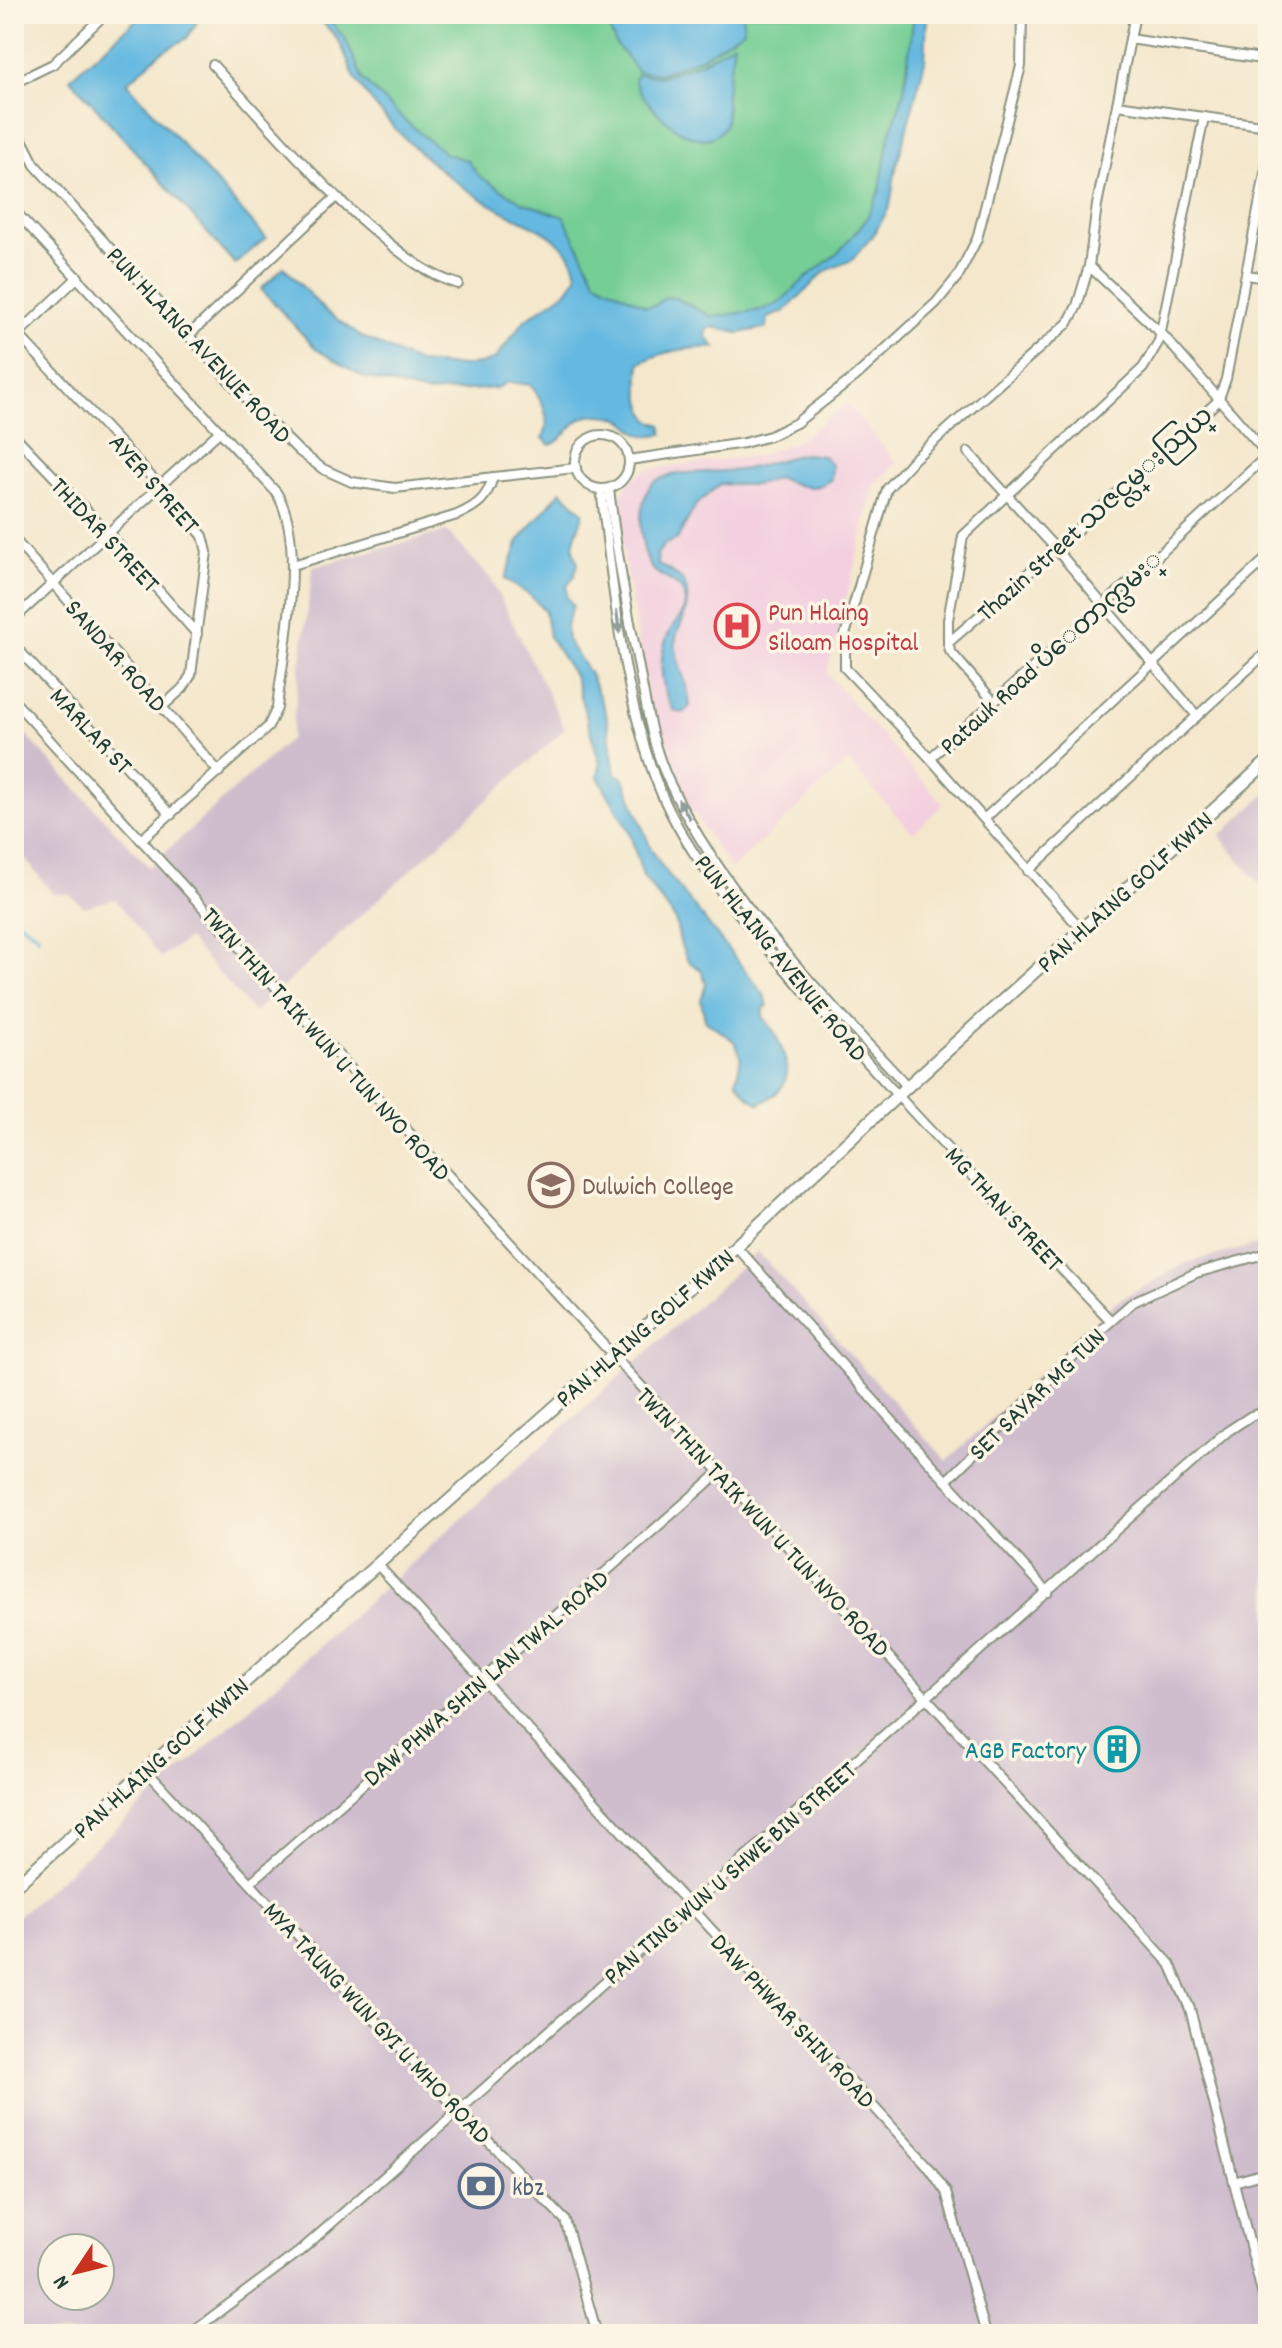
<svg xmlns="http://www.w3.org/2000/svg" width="1282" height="2348" font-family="Dekko,'Noto Sans Myanmar',sans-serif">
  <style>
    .built { fill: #f3cfdf }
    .industrial { fill: #cfbdce; fill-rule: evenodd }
    .green { fill: #74ce94; stroke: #4a8664; stroke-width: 2 }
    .water { fill: #65b9e1; stroke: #427b8a; stroke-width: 2 }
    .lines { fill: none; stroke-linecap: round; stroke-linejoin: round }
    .stream { stroke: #65b9e1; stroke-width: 3 }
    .street-casing { stroke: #8a9280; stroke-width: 12 }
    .secondary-casing { stroke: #8a9280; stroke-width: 15 }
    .street { stroke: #fff; stroke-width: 8 }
    .secondary { stroke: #fff; stroke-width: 11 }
    .oneway { fill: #8f9e9a }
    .labels { text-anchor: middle; stroke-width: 7; stroke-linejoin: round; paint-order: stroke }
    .street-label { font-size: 26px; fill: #1f3d34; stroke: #fcf5e5 }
    .health-label { font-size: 26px; fill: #be3a42; stroke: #fcf5e5; text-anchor: start }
    .education-label { font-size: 26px; fill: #785e54; stroke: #fcf5e5; text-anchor: start }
    .culture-label { font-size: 26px; fill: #0d838f; stroke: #fcf5e5; text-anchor: end }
    .service-label { font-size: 26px; fill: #4e5e75; stroke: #fcf5e5; text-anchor: start }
  </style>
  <rect width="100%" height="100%" fill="#fcf5e5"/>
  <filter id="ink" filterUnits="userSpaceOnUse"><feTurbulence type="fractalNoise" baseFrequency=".0125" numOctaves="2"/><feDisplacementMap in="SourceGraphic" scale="16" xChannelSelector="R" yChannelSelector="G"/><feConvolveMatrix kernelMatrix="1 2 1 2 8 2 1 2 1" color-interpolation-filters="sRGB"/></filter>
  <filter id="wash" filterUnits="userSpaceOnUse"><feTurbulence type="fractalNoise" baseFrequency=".006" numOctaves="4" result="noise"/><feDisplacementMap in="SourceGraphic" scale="32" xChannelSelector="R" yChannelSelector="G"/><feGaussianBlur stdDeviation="1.8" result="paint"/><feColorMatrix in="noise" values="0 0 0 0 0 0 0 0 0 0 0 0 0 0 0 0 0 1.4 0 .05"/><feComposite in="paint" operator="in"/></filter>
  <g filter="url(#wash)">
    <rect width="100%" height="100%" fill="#f4e7cc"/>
    <path class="built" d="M 847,403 L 897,463 L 875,483 L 827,674 L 943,804 L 913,833 L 848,762 L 731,869 L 687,803 L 660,741 L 648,697 L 615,504 L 630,481 L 647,469 L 758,456 L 800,440 Z"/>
    <g class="industrial">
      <path d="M 447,531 L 491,579 L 565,729 L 254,1013 L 188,939 L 160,957 L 115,899 L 84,907 L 69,894 L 53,894 L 18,850 L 14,853 L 14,722 L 149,867 L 291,738 L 313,567 Z"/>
      <path d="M 1268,792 L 1268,895 L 1220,836 Z"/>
      <path d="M 1268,1242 L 1268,2334 L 14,2334 L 14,1920 L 758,1252 L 947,1461 L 1116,1302 L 1186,1263 ZM 52,2248 L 100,2248 L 100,2296 L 52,2296 Z"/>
    </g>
    <path class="green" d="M 319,14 L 920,14 L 883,200 L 852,249 L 784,306 L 635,341 L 558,228 L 464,177 L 376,101 L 355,71 L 335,31 Z"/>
    <g class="water">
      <path d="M 143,14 L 202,14 L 187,38 L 160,53 L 127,83 L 266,238 L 235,264 L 70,78 Z"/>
      <path d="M 314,14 L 325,14 L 346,40 L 363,80 L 404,120 L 446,154 L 467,160 L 479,176 L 522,202 L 564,217 L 596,281 L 646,306 L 656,305 L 665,297 L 676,298 L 712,317 L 761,310 L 778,304 L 807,277 L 838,253 L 866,220 L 880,190 L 888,142 L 904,91 L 914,14 L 927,14 L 925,61 L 896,168 L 890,206 L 874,234 L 852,260 L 825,271 L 785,311 L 768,318 L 766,328 L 739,333 L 712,327 L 706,331 L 707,338 L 715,347 C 688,348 665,350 640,363 C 637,385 639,401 649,420 L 662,425 L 663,434 C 657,434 649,436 644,435 C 636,434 634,429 628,424 C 618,415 598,413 585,417 C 570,423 564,441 550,445 L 543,438 C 552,419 543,402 531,385 L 508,382 L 497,388 L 426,393 L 363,377 L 316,349 L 261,289 L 284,267 L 323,309 L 360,336 L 418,363 L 463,366 L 481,364 L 495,359 L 525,320 L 566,292 L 577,277 C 576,250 548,232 525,222 C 461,193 401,143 360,86 C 349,70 350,63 342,47 C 336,34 324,24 314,14 Z"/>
      <path d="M 603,14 L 742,14 L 744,30 L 701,58 L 659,74 L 637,71 L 616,44 Z"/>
      <path d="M 734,43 C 732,60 728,77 726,93 C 725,103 729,116 725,125 C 703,166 643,105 634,80 L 637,74 L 659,77 L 702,62 Z"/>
      <path d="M 805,454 L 824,456 L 832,466 L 831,479 C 815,493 797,486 779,478 L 755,485 L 720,484 L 696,505 L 677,539 L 665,544 L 657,554 L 658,565 C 687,577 693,589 683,620 C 681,625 677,632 676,637 C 673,660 689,683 690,706 L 683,713 L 674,711 C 659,688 657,653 671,629 C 677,620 685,614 685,602 C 685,579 657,580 649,564 C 642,548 639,526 642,510 C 643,501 647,488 654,482 C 673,469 716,473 739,470 C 762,467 782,457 805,454 Z"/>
      <path d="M 561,491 L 584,513 C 578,530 567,546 578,563 L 574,577 L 567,586 L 567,597 L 573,606 L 566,625 L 567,640 L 590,674 L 606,713 L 615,773 L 624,779 L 651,849 L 664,869 L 763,993 L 768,1005 L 763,1010 L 763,1018 C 775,1027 789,1060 786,1077 C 784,1090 770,1098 760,1104 L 749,1097 L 736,1081 L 741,1058 L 735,1042 L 705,1020 L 701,1000 L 706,984 L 701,970 L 688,961 L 681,946 L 675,919 L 643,876 L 629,831 L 598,777 L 600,764 L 574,675 L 549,637 L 545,611 L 531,596 L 505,579 L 520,539 Z"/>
    </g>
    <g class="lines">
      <path class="stream" d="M 14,919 L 39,936"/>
    </g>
  </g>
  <g filter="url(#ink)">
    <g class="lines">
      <g class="street-casing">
        <g id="street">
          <path d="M 1135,14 L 1097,205 L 1089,266 L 1162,334 L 1268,455"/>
          <path d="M 1130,39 L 1268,60"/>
          <path d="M 213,65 C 267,124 319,185 380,236 C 405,256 427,275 458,284"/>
          <path d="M 14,83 L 53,64 L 105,14"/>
          <path d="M 1117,105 L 1268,126"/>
          <path d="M 14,124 L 35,165 L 243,396 L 299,451 L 323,469 L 352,482 L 395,488 L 576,468"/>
          <path d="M 14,210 L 276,492 C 308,542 283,650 277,708 L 268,727 L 141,840"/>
          <path d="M 1246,275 L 1268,278"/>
          <path d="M 14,330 L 160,486 L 203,536 L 207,552 L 191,675 L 183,688 L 162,707"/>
          <path d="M 189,335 L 335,198"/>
          <path d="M 15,337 L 78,277"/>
          <circle cx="602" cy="462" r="27"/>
          <path d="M 14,435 L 108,533 L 197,634"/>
          <path d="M 968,452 L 1056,549 L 1197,716"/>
          <path d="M 629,460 L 744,443 L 770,436 L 796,423 L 856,376 L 936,303 L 958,276 L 977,239 L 1021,66 L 1022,14"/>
          <path d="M 601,489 C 613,586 621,683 654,775 C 682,853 745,922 798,984 C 898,1100 1006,1210 1111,1321"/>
          <path d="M 609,489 C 616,547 626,605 638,663 C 646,705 652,748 671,786 C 727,901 822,994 908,1087"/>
          <path d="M 14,539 L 219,772"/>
          <path d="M 293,565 L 457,515 C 477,506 487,499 493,477"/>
          <path d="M 14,619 L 220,431"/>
          <path d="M 948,643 L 948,620 L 963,536 L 1143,368 L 1159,341 L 1204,117"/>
          <path d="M 14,645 L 171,815"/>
          <path d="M 14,701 L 1170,1964 L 1190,2009 L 1268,2316"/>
          <path d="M 994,702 L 950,651 L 948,643 L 1056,549 L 1218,401 L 1226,379 L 1268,158"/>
          <path d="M 930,758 L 845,668 L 845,635 L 887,489 L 914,459 L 1068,323 L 1077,306 L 1089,266"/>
          <path d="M 984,819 L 1268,557"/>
          <path d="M 1028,871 L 1268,651"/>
          <path d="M 1082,930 L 930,758 L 1104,605 L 1268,455"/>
          <path d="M 736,1246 L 946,1481"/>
          <path d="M 377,1564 L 928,2166 L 946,2192 L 986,2334"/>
          <path d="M 1048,1592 L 946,1481 L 1094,1336 L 1133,1302 L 1196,1273 L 1268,1253"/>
          <path d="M 146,1770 L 458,2110 L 565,2220 L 597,2334"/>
          <path d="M 250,1883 L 721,1471"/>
          <path d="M 1234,2182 L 1268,2172"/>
          <path d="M 189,2334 L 299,2252 L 1228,1431 L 1251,1416 L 1268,1411"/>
        </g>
      </g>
      <g class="secondary-casing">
        <path id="secondary" d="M 14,1887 L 736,1246 L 898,1095 L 1268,761"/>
      </g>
      <use href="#street" class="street"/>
      <use href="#secondary" class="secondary"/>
    </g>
    <defs><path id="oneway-solid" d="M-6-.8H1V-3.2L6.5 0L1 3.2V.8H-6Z" transform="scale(2)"/></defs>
    <g class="oneway">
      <use href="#oneway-solid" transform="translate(618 622) rotate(83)"/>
      <use href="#oneway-solid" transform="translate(684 809) rotate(-120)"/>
    </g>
  </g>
  <defs>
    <g id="hospital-ring" transform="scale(2.3)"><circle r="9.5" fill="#fcf5e5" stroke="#e0444e" stroke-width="1.5"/><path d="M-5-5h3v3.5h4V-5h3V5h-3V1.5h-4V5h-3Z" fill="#e0444e"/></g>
    <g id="university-ring" transform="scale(2.3)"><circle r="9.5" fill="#fcf5e5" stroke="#8d6e63" stroke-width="1.5"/><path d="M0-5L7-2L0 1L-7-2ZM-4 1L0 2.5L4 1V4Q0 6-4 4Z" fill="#8d6e63"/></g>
    <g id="building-ring" transform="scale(2.3)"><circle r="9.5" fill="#fcf5e5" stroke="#0f9aa8" stroke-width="1.5"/><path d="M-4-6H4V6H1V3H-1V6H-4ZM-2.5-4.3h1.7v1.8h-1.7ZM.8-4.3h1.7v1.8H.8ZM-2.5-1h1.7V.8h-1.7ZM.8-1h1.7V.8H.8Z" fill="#0f9aa8"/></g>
    <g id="bank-ring" transform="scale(2.3)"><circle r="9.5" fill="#fcf5e5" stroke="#5c6f8a" stroke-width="1.5"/><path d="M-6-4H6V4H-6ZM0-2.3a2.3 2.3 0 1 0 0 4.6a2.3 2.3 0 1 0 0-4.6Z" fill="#5c6f8a"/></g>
  </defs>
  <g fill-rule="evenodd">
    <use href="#hospital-ring" x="737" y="626"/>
    <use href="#university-ring" x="551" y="1185"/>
    <use href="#building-ring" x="1117" y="1749"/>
    <use href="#bank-ring" x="481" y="2186"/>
  </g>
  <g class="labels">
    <g class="street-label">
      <text transform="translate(200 344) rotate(47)" y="9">PUN HLAING AVENUE ROAD</text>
      <text transform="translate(155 483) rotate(49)" y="9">AYER STREET</text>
      <text transform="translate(1094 513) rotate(-42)" y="9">Thazin Street သဇင္လမ္းသြယ္</text>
      <text transform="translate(106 534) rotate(47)" y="9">THIDAR STREET</text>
      <text transform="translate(1050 652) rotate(-42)" y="9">Patauk Road ပိေတာက္လမး္</text>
      <text transform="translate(117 655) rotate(49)" y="9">SANDAR ROAD</text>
      <text transform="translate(92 730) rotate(47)" y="9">MARLAR ST</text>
      <text transform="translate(1124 891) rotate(-42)" y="9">PAN HLAING GOLF KWIN</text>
      <text transform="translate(782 957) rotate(51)" y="9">PUN HLAING AVENUE ROAD</text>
      <text transform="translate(327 1043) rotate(48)" y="9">TWIN THIN TAIK WUN U TUN NYO ROAD</text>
      <text transform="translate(1005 1208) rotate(47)" y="9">MG THAN STREET</text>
      <text transform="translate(644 1327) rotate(-41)" y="9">PAN HLAING GOLF KWIN</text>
      <text transform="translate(1036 1393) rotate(-44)" y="9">SET SAYAR MG TUN</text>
      <text transform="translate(764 1521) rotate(47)" y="9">TWIN THIN TAIK WUN U TUN NYO ROAD</text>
      <text transform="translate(485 1677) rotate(-41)" y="9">DAW PHWA SHIN LAN TWAL ROAD</text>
      <text transform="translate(160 1757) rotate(-42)" y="9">PAN HLAING GOLF KWIN</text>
      <text transform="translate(729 1872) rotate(-41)" y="9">PAN TING WUN U SHWE BIN STREET</text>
      <text transform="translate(794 2020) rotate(47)" y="9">DAW PHWAR SHIN ROAD</text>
      <text transform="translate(378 2022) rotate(47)" y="9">MYA TAUNG WUN GYI U MHO ROAD</text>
    </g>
    <g class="health-label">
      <text x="768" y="620">Pun Hlaing<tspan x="768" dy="30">Siloam Hospital</tspan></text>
    </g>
    <g class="education-label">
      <text x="582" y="1194">Dulwich College</text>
    </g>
    <g class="culture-label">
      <text x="1086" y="1758">AGB Factory</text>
    </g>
    <g class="service-label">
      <text x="512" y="2195">kbz</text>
    </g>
  </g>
  <rect width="1282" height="2348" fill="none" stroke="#fcf5e5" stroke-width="48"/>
  <g transform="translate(76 2272) rotate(235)"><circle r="38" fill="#fcf5e5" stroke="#a4ab9e" stroke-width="2"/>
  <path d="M0-6L14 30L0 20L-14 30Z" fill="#c8321e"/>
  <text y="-12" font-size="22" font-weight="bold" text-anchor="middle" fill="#1f3d34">N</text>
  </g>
</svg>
